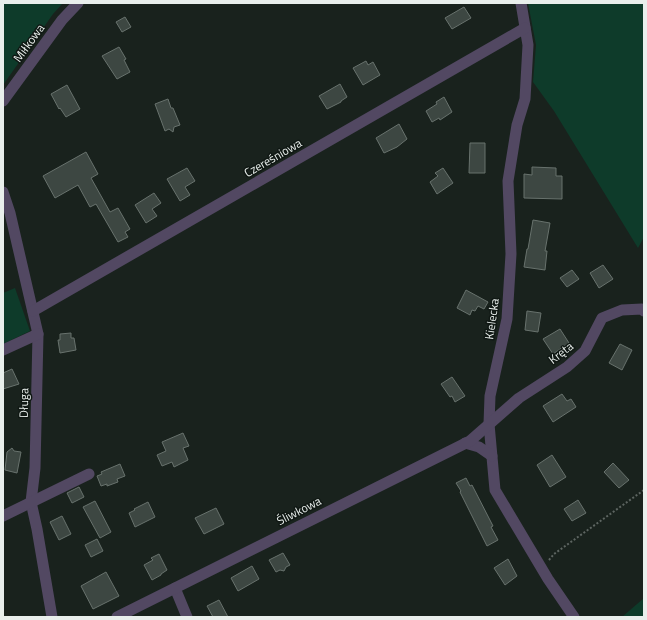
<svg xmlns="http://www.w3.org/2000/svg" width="647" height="620" font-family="'Titillium Web',sans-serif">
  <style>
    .green { fill: #0e3b2a }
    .building { fill: #3d4742; stroke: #68726d }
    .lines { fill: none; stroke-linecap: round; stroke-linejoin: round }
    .path { stroke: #5d6561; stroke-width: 2; stroke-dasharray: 2 2; stroke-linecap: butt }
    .minor { stroke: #524862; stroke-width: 11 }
    .labels { text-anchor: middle; stroke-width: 3; stroke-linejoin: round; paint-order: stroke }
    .street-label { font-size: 12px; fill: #e9efec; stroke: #101814 }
  </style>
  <rect width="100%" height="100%" fill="#19221d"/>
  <g class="green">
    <path d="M 3,3 L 63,3 L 53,14 L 3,85 Z"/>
    <path d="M 528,3 L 644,3 L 644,237 L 638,248 L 554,111 L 533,82 L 536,45 Z"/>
    <path d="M 15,288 L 30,331 L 3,344 L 3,293 Z"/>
    <path d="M 644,598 L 644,617 L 622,617 Z"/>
  </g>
  <g class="building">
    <path d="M 464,7 L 471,18 L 452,29 L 445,18 Z"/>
    <path d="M 125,17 L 131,27 L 122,32 L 116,22 Z"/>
    <path d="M 119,47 L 126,59 L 124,60 L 130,72 L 117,79 L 102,56 Z"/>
    <path d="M 366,61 L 368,65 L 373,62 L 380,75 L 363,85 L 353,68 Z"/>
    <path d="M 340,84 L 347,97 L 341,101 L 341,102 L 327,109 L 319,96 Z"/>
    <path d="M 67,85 L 80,109 L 66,117 L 60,108 L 59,109 L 51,94 Z"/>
    <path d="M 444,97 L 452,112 L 440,120 L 439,118 L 432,122 L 426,111 L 437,104 L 436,102 Z"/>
    <path d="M 168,99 L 171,108 L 173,108 L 180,125 L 174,127 L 173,132 L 169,129 L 165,131 L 155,104 Z"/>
    <path d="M 399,124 L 407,139 L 397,147 L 384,153 L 376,138 Z"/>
    <path d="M 470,143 L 485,143 L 485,173 L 469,173 Z"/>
    <path d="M 86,152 L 98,174 L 91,178 L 110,212 L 118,208 L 130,229 L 125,232 L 128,237 L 118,242 L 96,204 L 90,207 L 78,185 L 55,198 L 43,176 Z"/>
    <path d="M 532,167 L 556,168 L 556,176 L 562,176 L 562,199 L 524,198 L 524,174 L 532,175 Z"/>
    <path d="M 187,168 L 195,181 L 185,187 L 190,195 L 180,201 L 167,179 Z"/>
    <path d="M 443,168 L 453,183 L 437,194 L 430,182 L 438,176 L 435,173 Z"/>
    <path d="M 154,193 L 161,203 L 152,209 L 157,216 L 146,223 L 135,205 Z"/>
    <path d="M 533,220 L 550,223 L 545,251 L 547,251 L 545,270 L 524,267 L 527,249 L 528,249 Z"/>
    <path d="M 603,265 L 613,279 L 599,288 L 590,273 Z"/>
    <path d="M 572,270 L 579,279 L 567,287 L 560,278 Z"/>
    <path d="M 466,290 L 488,302 L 484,309 L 478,306 L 475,311 L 472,310 L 470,315 L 457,308 Z"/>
    <path d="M 527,311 L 541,313 L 538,332 L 525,330 Z"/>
    <path d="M 560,329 L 569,343 L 553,354 L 543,339 Z"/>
    <path d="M 71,333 L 71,338 L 74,338 L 76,350 L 60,353 L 58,340 L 60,340 L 60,334 Z"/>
    <path d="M 620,344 L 632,350 L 622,370 L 609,363 Z"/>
    <path d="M 12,369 L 19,384 L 3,389 L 3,373 Z"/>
    <path d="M 452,377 L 465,396 L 455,402 L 452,396 L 450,397 L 441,384 Z"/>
    <path d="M 562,394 L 567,401 L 571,399 L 576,407 L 553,422 L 543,406 Z"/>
    <path d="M 183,433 L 189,446 L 183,448 L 188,460 L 174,467 L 172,462 L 162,466 L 157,455 L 166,451 L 162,442 Z"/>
    <path d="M 12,448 L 14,451 L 21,452 L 17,473 L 5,470 L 7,452 Z"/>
    <path d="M 552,455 L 566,477 L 550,487 L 537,465 Z"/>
    <path d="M 613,463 L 629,480 L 619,488 L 604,472 Z"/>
    <path d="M 120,464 L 125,476 L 117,479 L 118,482 L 107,486 L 107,484 L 101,486 L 97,476 L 102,474 L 101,472 Z"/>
    <path d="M 466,478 L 470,486 L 472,485 L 493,526 L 491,527 L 498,540 L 487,546 L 460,492 L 461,491 L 456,483 Z"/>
    <path d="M 79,487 L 84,497 L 72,503 L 67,493 Z"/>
    <path d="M 578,500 L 586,513 L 572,521 L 564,509 Z"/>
    <path d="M 95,501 L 111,532 L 100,538 L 83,507 Z"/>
    <path d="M 148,502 L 155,517 L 135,527 L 129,513 L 135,510 L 134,509 Z"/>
    <path d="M 216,508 L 224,524 L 204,534 L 195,518 Z"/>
    <path d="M 62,516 L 71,534 L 59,540 L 50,522 Z"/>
    <path d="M 97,539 L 103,551 L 91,557 L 85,545 Z"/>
    <path d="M 283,553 L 290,565 L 286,567 L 284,571 L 280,570 L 276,572 L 269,560 Z"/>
    <path d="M 159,554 L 167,570 L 161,574 L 161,575 L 152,580 L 144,565 L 153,560 L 151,558 Z"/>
    <path d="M 508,559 L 517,576 L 505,585 L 494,568 Z"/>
    <path d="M 252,566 L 259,579 L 238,591 L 231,578 Z"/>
    <path d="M 106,572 L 119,596 L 93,609 L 81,586 Z"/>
    <path d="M 219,600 L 228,617 L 213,617 L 207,606 Z"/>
  </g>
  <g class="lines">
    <path class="path" d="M 549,560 L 554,554 L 644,490"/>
    <g class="minor">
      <path d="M 521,3 L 528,45 L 525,99 L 517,125 L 508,181 L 511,254 L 507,319 L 490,396 L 489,424 L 495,490 L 548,579 L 574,617"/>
      <path d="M 3,101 L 62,20 L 78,3"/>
      <path d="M 3,192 L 10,213 L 38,334 L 35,468 L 31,502 L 37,529 L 52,617"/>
      <path d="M 33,311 L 525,28"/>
      <path d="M 3,350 L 38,334"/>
      <path d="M 465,443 L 479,447 L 492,456"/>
      <path d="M 3,516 L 89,474"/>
      <path d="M 175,588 L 187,617"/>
      <path d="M 117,617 L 470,441 L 519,398 L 567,367 L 585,351 L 602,318 L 622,310 L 642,309 L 644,311"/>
    </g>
  </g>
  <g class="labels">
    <g class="street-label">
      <text transform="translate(29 43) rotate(-54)" y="4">Miłkowa</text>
      <text transform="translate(273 158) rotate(-30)" y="4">Czereśniowa</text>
      <text transform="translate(492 319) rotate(-82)" y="4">Kielecka</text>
      <text transform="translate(561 353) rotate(-38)" y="4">Kręta</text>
      <text transform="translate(24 403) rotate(-89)" y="4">Długa</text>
      <text transform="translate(299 511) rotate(-27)" y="4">Śliwkowa</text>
    </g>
  </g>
  <rect width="647" height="620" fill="none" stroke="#e9efec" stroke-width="8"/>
</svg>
